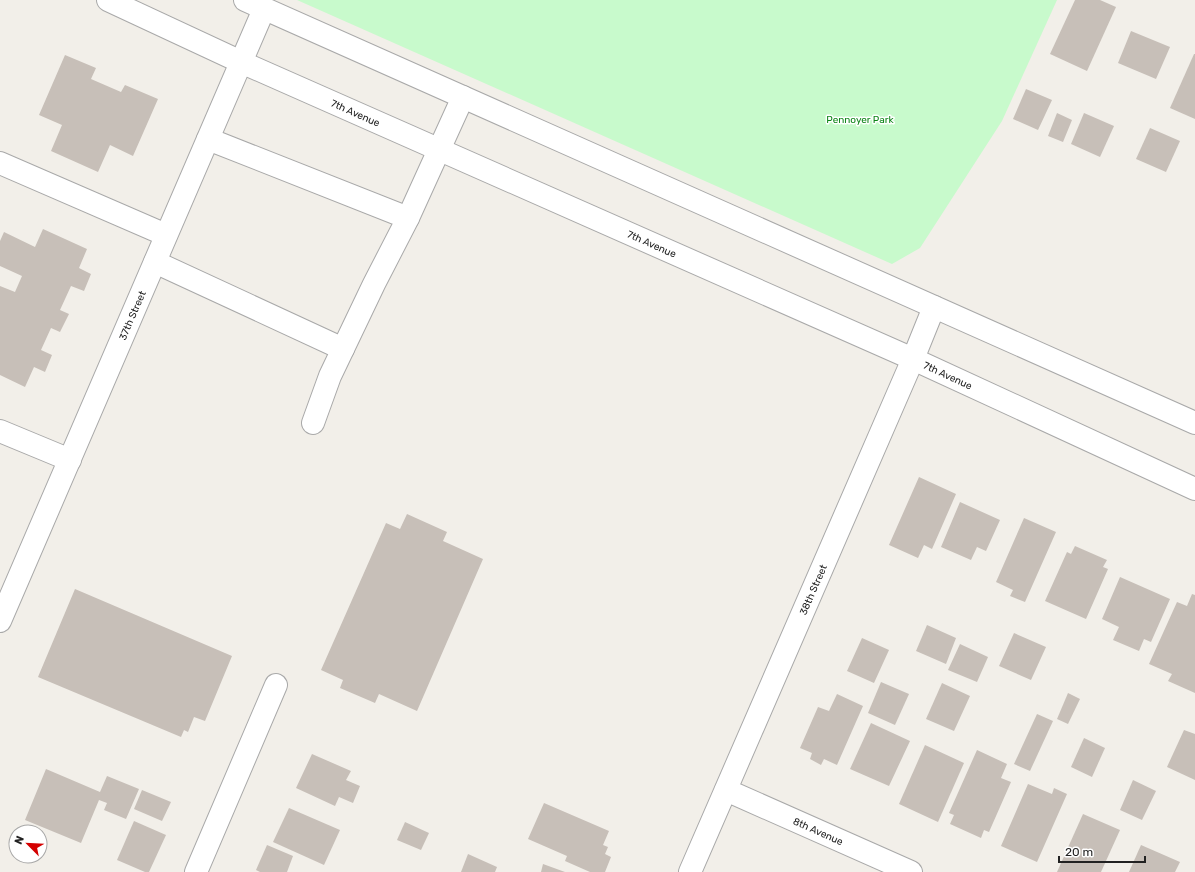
<svg xmlns="http://www.w3.org/2000/svg" width="1195" height="872" font-family="Rubik,sans-serif">
  <style>
    .park { fill: #c8facc }
    .building { fill: #c7bfb8 }
    .lines { fill: none; stroke-linecap: round; stroke-linejoin: round }
    .minor-casing { stroke: #a9a9a9; stroke-width: 24 }
    .minor { stroke: #fff; stroke-width: 22 }
    .labels { text-anchor: middle; stroke-width: 3; stroke-linejoin: round; paint-order: stroke }
    .street-label { font-size: 10px; fill: #222; stroke: #fff }
    .park-label { font-size: 10px; fill: #0c8416; stroke: #fff }
  </style>
  <rect width="100%" height="100%" fill="#f2efe9"/>
  <path class="park" d="M 297,0 L 1057,0 L 1002,121 L 920,248 L 892,264 Z"/>
  <g class="building">
    <path d="M 1075,0 L 1100,0 L 1116,7 L 1087,71 L 1050,54 Z"/>
    <path d="M 1131,31 L 1170,47 L 1156,79 L 1118,63 Z"/>
    <path d="M 1194,54 L 1195,54 L 1195,119 L 1170,108 Z"/>
    <path d="M 65,55 L 96,68 L 91,79 L 121,92 L 125,85 L 158,99 L 133,156 L 110,145 L 98,172 L 51,151 L 62,125 L 39,115 Z"/>
    <path d="M 1026,89 L 1052,100 L 1038,130 L 1013,119 Z"/>
    <path d="M 1057,113 L 1072,120 L 1063,142 L 1048,136 Z"/>
    <path d="M 1084,113 L 1114,126 L 1100,157 L 1071,144 Z"/>
    <path d="M 1150,128 L 1180,141 L 1166,172 L 1136,159 Z"/>
    <path d="M 43,229 L 87,249 L 79,268 L 91,274 L 84,291 L 71,286 L 60,310 L 69,314 L 60,332 L 51,328 L 41,350 L 52,355 L 45,372 L 34,367 L 25,387 L 0,375 L 0,286 L 15,292 L 22,276 L 0,266 L 0,241 L 4,232 L 35,247 Z"/>
    <path d="M 919,477 L 956,494 L 932,549 L 924,545 L 918,558 L 889,545 Z"/>
    <path d="M 960,502 L 1000,520 L 986,551 L 977,547 L 971,560 L 941,547 Z"/>
    <path d="M 407,514 L 447,532 L 443,541 L 483,559 L 417,711 L 379,694 L 375,703 L 340,688 L 343,680 L 321,670 L 386,523 L 400,529 Z"/>
    <path d="M 1024,518 L 1056,532 L 1025,602 L 1010,596 L 1013,590 L 996,582 Z"/>
    <path d="M 1075,546 L 1107,560 L 1103,567 L 1108,569 L 1086,619 L 1045,601 L 1067,552 L 1071,554 Z"/>
    <path d="M 1120,577 L 1170,599 L 1151,642 L 1144,639 L 1139,651 L 1113,640 L 1119,627 L 1102,619 Z"/>
    <path d="M 75,589 L 232,656 L 205,721 L 194,717 L 188,732 L 184,730 L 181,737 L 38,677 Z"/>
    <path d="M 1192,594 L 1195,595 L 1195,693 L 1168,681 L 1172,674 L 1149,664 L 1177,602 L 1187,606 Z"/>
    <path d="M 927,625 L 956,638 L 946,664 L 916,651 Z"/>
    <path d="M 1014,633 L 1046,647 L 1031,680 L 999,666 Z"/>
    <path d="M 862,638 L 889,650 L 874,683 L 847,671 Z"/>
    <path d="M 960,644 L 988,657 L 977,682 L 948,670 Z"/>
    <path d="M 881,682 L 909,694 L 895,725 L 868,713 Z"/>
    <path d="M 942,683 L 970,696 L 954,731 L 926,719 Z"/>
    <path d="M 1068,693 L 1080,699 L 1068,724 L 1057,719 Z"/>
    <path d="M 837,694 L 863,706 L 837,765 L 824,759 L 821,765 L 810,759 L 812,753 L 800,748 L 818,707 L 829,711 Z"/>
    <path d="M 1037,714 L 1053,721 L 1030,771 L 1014,764 Z"/>
    <path d="M 871,723 L 910,741 L 889,786 L 850,769 Z"/>
    <path d="M 1184,730 L 1195,734 L 1195,780 L 1167,767 Z"/>
    <path d="M 1084,738 L 1105,748 L 1092,777 L 1071,767 Z"/>
    <path d="M 925,745 L 964,763 L 938,822 L 899,804 Z"/>
    <path d="M 977,750 L 1007,764 L 1001,778 L 1011,782 L 989,832 L 984,830 L 981,838 L 950,824 L 954,815 L 949,813 Z"/>
    <path d="M 312,754 L 351,771 L 346,780 L 360,786 L 353,803 L 339,797 L 335,806 L 296,788 Z"/>
    <path d="M 46,769 L 100,792 L 107,776 L 139,789 L 126,819 L 104,810 L 107,803 L 99,800 L 81,843 L 25,820 Z"/>
    <path d="M 1133,780 L 1156,791 L 1142,820 L 1120,810 Z"/>
    <path d="M 1028,784 L 1052,794 L 1054,788 L 1067,794 L 1037,862 L 1001,846 Z"/>
    <path d="M 142,790 L 171,802 L 162,821 L 134,809 Z"/>
    <path d="M 544,803 L 609,831 L 603,845 L 608,847 L 605,854 L 611,857 L 605,872 L 590,872 L 565,861 L 567,856 L 528,839 Z"/>
    <path d="M 289,808 L 340,830 L 324,865 L 273,842 Z"/>
    <path d="M 1083,814 L 1120,830 L 1101,872 L 1057,872 Z"/>
    <path d="M 134,821 L 166,835 L 149,872 L 145,872 L 117,860 Z"/>
    <path d="M 405,822 L 429,833 L 421,850 L 397,840 Z"/>
    <path d="M 267,845 L 293,856 L 287,872 L 260,872 L 256,870 Z"/>
    <path d="M 1141,845 L 1180,862 L 1175,872 L 1129,872 Z"/>
    <path d="M 468,854 L 497,867 L 495,872 L 461,872 Z"/>
    <path d="M 543,864 L 565,872 L 541,872 Z"/>
  </g>
  <g class="lines">
    <g class="minor-casing">
      <g id="minor">
        <path id="s1" d="M 108,0 L 241,62 L 913,359 L 1195,489"/>
        <path d="M 245,0 L 1195,423"/>
        <path d="M 208,139 L 408,218 L 374,284 L 330,376 L 313,423"/>
        <path d="M 0,163 L 166,235"/>
        <path d="M 408,218 L 463,97"/>
        <path d="M 155,262 L 343,349"/>
        <path d="M 0,431 L 70,460"/>
        <path id="s2" d="M 0,621 L 264,9"/>
        <path id="s3" d="M 726,790 L 911,872"/>
        <path d="M 196,872 L 276,685"/>
        <path id="s4" d="M 690,872 L 913,359 L 934,307"/>
      </g>
    </g>
    <use href="#minor" class="minor"/>
  </g>
  <g class="labels">
    <g class="street-label">
      <text dy="4" stroke="none"><textPath href="#s1" startOffset="272">7th Avenue</textPath></text>
      <text dy="4" stroke="none"><textPath href="#s1" startOffset="596">7th Avenue</textPath></text>
      <text dy="4" stroke="none"><textPath href="#s2" startOffset="333">37th Street</textPath></text>
      <text dy="4" stroke="none"><textPath href="#s1" startOffset="920">7th Avenue</textPath></text>
      <text dy="4" stroke="none"><textPath href="#s4" startOffset="308">38th Street</textPath></text>
      <text dy="4" stroke="none"><textPath href="#s3" startOffset="101">8th Avenue</textPath></text>
    </g>
    <g class="park-label">
      <text x="860" y="123">Pennoyer Park</text>
    </g>
  </g>
  <g transform="translate(28 844) rotate(294)"><circle r="19" fill="#ffffff" stroke="#a7a7a7"/>
  <path d="M0-3L7 15L0 10L-7 15Z" fill="#d40000"/>
  <text y="-6" font-size="11" font-weight="bold" text-anchor="middle" fill="#222222">N</text>
  </g>
  <path d="M1059 856v6h86v-6" fill="none" stroke="#222222" stroke-width="2"/>
  <text x="1065" y="856" font-size="12" fill="#222222" stroke="#ffffff" stroke-width="3" paint-order="stroke">20 m</text>
</svg>
